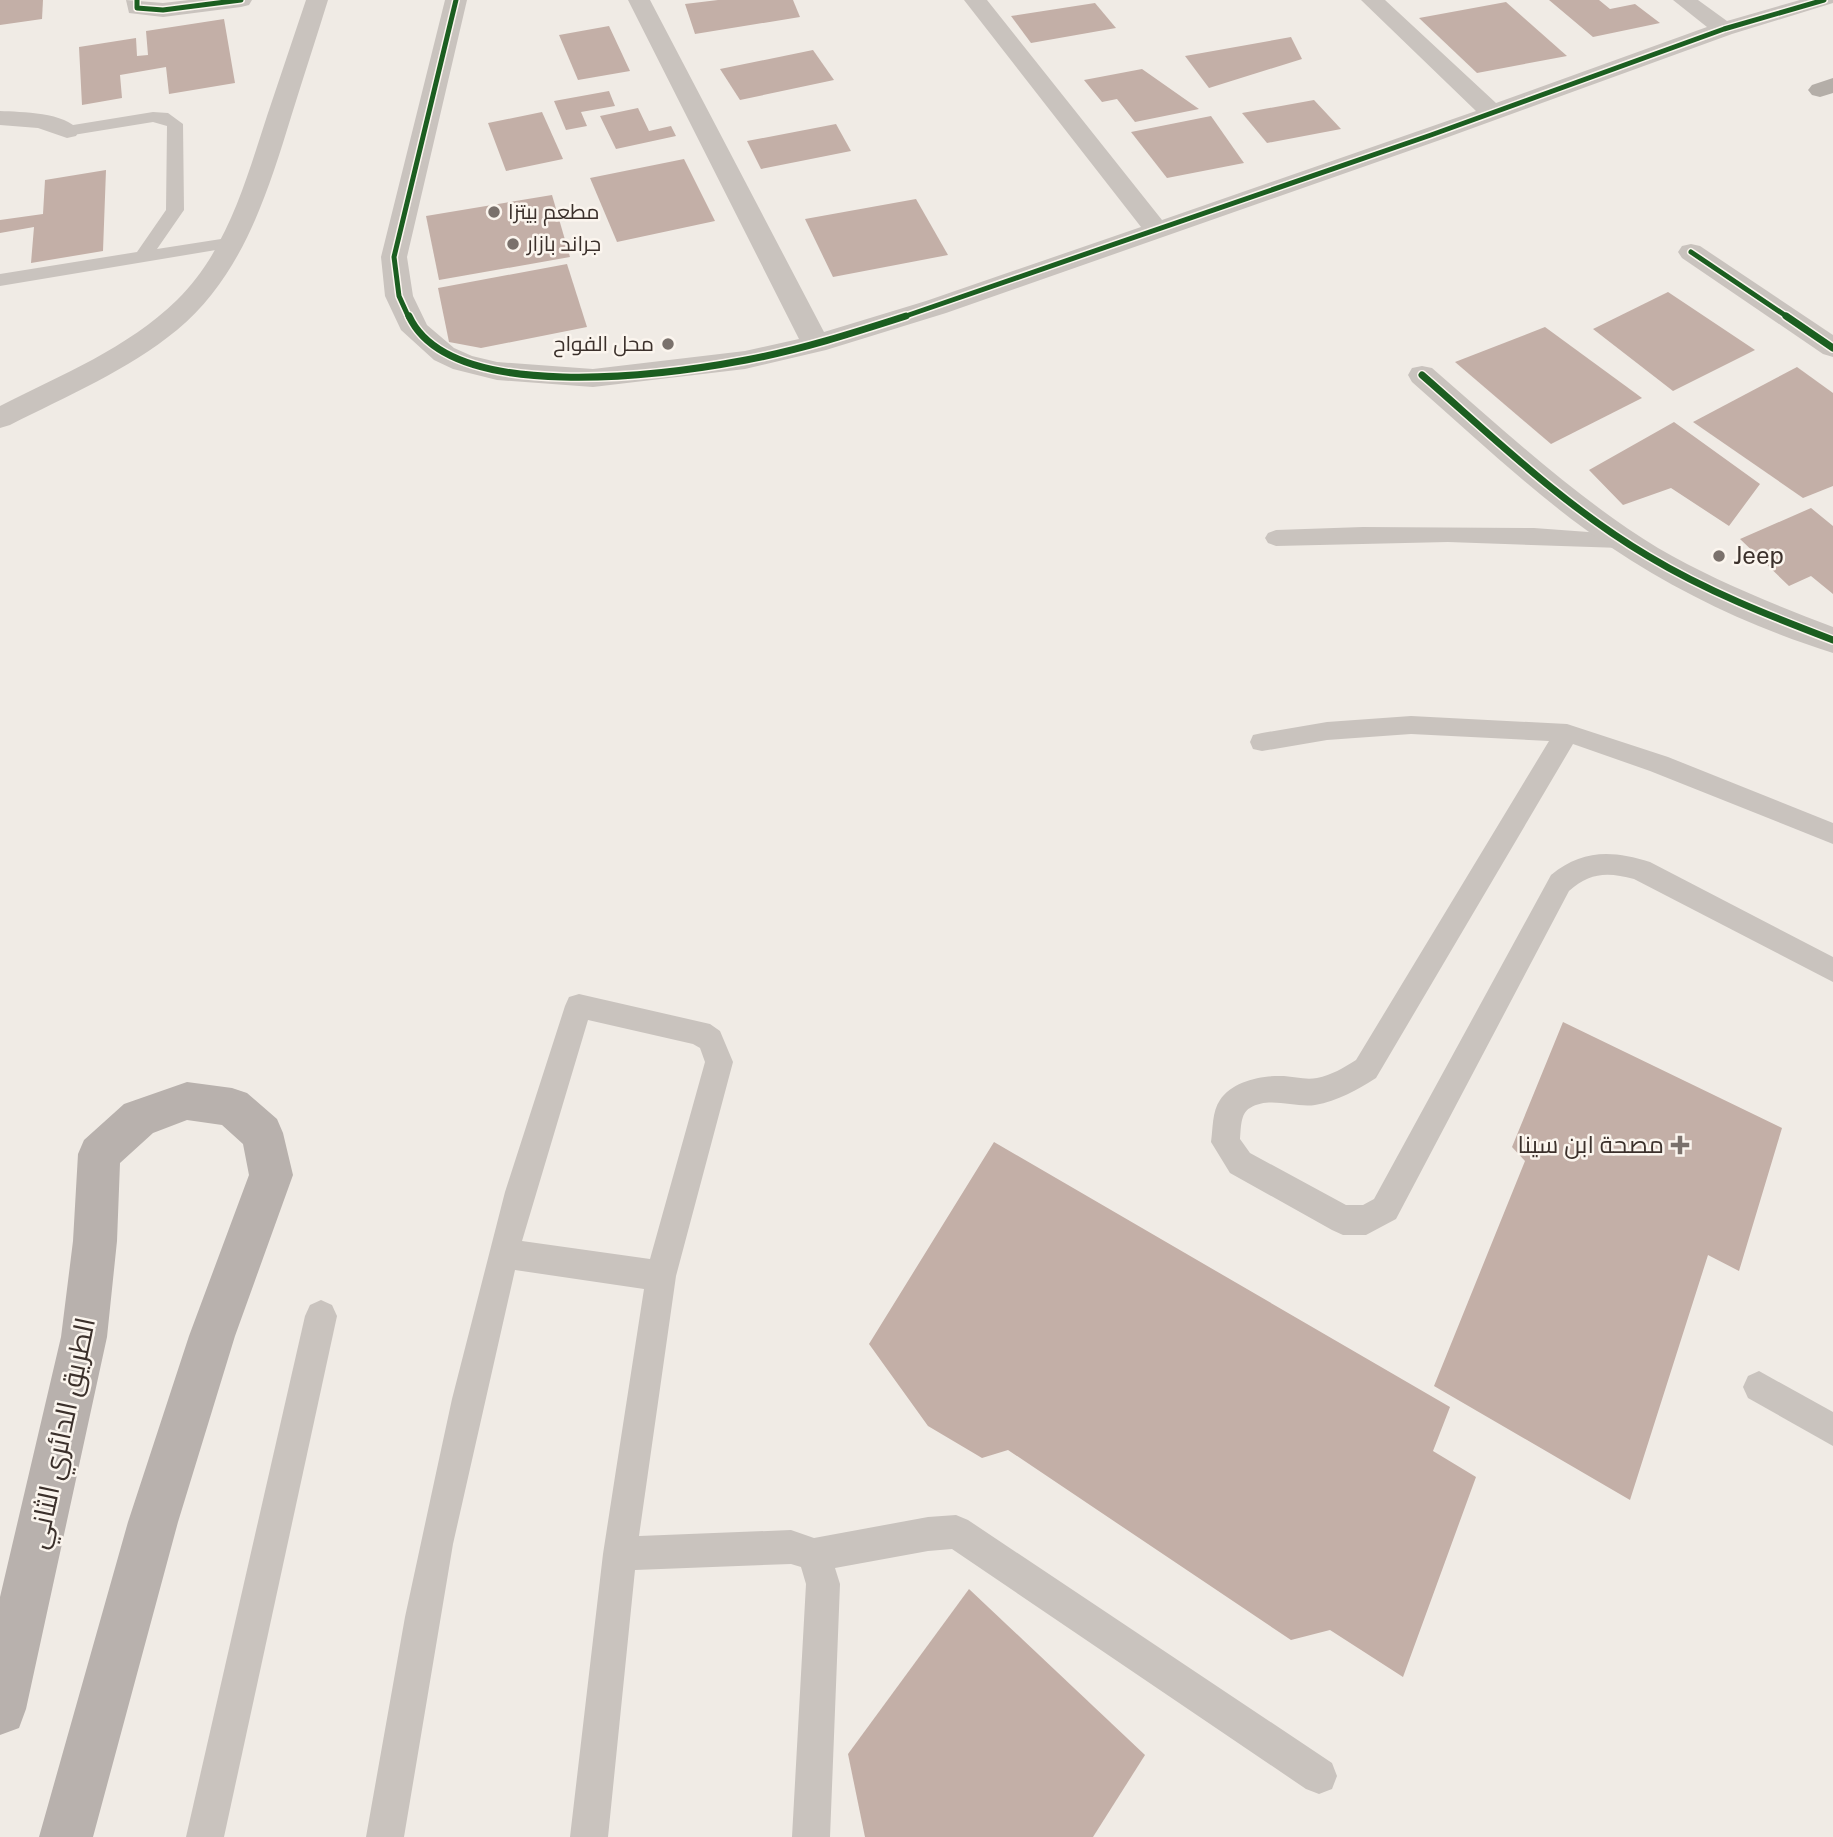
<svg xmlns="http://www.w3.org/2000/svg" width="1833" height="1837" font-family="'Public Sans',Cairo,sans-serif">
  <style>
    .building { fill: #c3afa7 }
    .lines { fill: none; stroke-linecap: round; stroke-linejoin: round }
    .service { fill: #c9c3be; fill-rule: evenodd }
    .minor { fill: #c9c3be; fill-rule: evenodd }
    .primary { fill: #b8b1ad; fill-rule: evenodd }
    .trunk { fill: #b4aea8; fill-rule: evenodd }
    .cycleway-far1-casing { stroke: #fbf5ee; stroke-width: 8 }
    .cycleway-casing { stroke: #fbf5ee; stroke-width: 10 }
    .cycleway-far1 { stroke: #1b5e20; stroke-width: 5 }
    .cycleway { stroke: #1b5e20; stroke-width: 7 }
    .poi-dot { fill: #7a716c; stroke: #fbf5ee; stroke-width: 2.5 }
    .labels { text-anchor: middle; stroke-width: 5; stroke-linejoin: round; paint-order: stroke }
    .far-poi-label { font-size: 21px; fill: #3b302b; stroke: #fbf5ee; text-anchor: start }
    .poi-label { font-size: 24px; fill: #3b302b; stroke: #fbf5ee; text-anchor: start }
    .near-street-label { font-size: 28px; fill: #3b302b; stroke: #fbf5ee }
  </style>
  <rect width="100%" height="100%" fill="#f0ebe5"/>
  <g class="building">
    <path d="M 0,0 L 43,0 L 42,19 L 0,25 Z"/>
    <path d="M 718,0 L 793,0 L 800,17 L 695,34 L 685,4 Z"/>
    <path d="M 1549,0 L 1599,0 L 1610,9 L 1635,4 L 1660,23 L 1593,37 Z"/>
    <path d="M 1506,2 L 1567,56 L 1477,73 L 1419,18 Z"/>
    <path d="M 1095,3 L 1116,28 L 1031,43 L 1011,16 Z"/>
    <path d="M 224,19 L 235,83 L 169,94 L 166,67 L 120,75 L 122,98 L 82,105 L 79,47 L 136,38 L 137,56 L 148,55 L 146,31 Z"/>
    <path d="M 609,26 L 630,71 L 578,80 L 559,35 Z"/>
    <path d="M 1291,37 L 1302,59 L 1209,88 L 1185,56 Z"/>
    <path d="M 813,50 L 834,80 L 740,100 L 720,69 Z"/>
    <path d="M 1142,69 L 1199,109 L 1135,122 L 1117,99 L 1102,102 L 1084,80 Z"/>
    <path d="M 609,91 L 615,106 L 581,112 L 587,126 L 566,130 L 554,101 Z"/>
    <path d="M 1314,100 L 1341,129 L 1267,143 L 1242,113 Z"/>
    <path d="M 638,108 L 649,131 L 671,126 L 676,136 L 616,149 L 600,116 Z"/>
    <path d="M 542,112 L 563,159 L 506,171 L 488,123 Z"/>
    <path d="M 1211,116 L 1244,163 L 1167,178 L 1131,132 Z"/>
    <path d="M 836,124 L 851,151 L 761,169 L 747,141 Z"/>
    <path d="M 684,159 L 715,221 L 617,242 L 590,178 Z"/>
    <path d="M 106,170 L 103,251 L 31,263 L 34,227 L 0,233 L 0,220 L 43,214 L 45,180 Z"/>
    <path d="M 552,195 L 570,257 L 439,280 L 426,216 Z"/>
    <path d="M 916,199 L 948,255 L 833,277 L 805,219 Z"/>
    <path d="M 567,264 L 587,327 L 481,348 L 449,342 L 438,288 Z"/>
    <path d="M 1668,292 L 1755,350 L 1673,391 L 1593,329 Z"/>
    <path d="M 1545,327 L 1642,398 L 1551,444 L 1455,362 Z"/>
    <path d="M 1797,367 L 1833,393 L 1833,486 L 1803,498 L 1693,422 Z"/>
    <path d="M 1674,422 L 1760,484 L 1729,526 L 1671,488 L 1623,505 L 1589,470 Z"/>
    <path d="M 1811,508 L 1833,526 L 1833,594 L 1811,576 L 1789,586 L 1740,539 Z"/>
    <path d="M 1563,1022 L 1782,1128 L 1739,1271 L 1708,1255 L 1630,1500 L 1434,1386 L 1525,1161 L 1512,1147 Z"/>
    <path d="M 994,1142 L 1450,1407 L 1433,1451 L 1476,1477 L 1403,1677 L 1330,1630 L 1291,1640 L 1008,1450 L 982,1458 L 928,1426 L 869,1344 Z"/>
    <path d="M 969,1589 L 1145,1755 L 1093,1837 L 865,1837 L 848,1754 Z"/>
  </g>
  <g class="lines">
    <g class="service">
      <path d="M 153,112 L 168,113 L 183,124 L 184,210 L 157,249 L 234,237 L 240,238 L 243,242 L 240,246 L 0,286 L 0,274 L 137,252 L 166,210 L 167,126 L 153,122 L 67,136 L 59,131 L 67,126 Z"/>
      <path d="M 1363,527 L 1534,528 L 1629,535 L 1632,540 L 1629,545 L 1621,548 L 1448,542 L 1276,546 L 1268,543 L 1265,538 L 1268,533 L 1276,530 Z"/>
      <path d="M 1411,716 L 1567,724 L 1668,757 L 1833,823 L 1833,844 L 1650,771 L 1573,744 L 1376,1078 C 1357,1090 1338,1101 1315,1105 C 1295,1108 1269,1096 1250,1108 C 1240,1113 1241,1130 1240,1139 L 1250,1153 L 1346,1205 L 1363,1205 L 1374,1199 L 1551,875 C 1582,849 1613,850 1650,862 L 1833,957 L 1833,982 L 1634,879 C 1608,872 1590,872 1569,891 L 1396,1219 L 1366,1235 L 1343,1235 L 1332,1230 L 1230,1173 L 1211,1142 C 1213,1129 1212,1111 1220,1100 C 1232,1081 1263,1075 1284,1076 C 1295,1077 1306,1080 1317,1078 C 1332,1075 1343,1068 1356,1060 L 1549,741 L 1411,734 L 1327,740 L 1262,751 L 1253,749 L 1250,742 L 1253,735 L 1262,733 L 1327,722 Z"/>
      <path d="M 579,994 L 710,1024 L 720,1031 L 733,1062 L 676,1276 L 639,1536 L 791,1530 L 814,1538 L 928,1517 L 956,1515 L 968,1520 L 1332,1763 L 1337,1776 L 1332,1789 L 1319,1794 L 1306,1789 L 952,1549 L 928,1551 L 835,1568 L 840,1584 L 830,1837 L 792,1837 L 806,1584 L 801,1567 L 791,1564 L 635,1570 L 608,1837 L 570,1837 L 603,1554 L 644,1289 L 515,1270 L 453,1544 L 404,1837 L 366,1837 L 405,1617 L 452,1399 L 505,1192 L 565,1006 L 569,997 ZM 588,1020 L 693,1044 L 700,1048 L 705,1062 L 650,1259 L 522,1241 Z"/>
      <path d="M 321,1300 L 332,1305 L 337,1316 L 224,1837 L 186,1837 L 305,1316 L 310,1305 Z"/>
      <path d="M 1759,1371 L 1833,1412 L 1833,1446 L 1748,1398 L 1743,1387 L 1748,1376 Z"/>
    </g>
    <g class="minor">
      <path d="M 126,0 L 163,3 L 189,0 L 252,0 L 249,5 L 241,7 L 163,17 L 129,13 Z"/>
      <path d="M 306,0 L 328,0 C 316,39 303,78 291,117 C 267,195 242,276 177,330 C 128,370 67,396 10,425 L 0,428 L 0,406 C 61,375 128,348 177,300 C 227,251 246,180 267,116 C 280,77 293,39 306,0 Z"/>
      <path d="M 445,0 L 467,0 L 407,257 L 413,296 L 427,325 L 454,348 L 472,356 L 497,362 L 593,369 L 745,351 L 799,339 L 628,0 L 650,0 L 824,332 L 926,301 L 1141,227 L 964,0 L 987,0 L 1162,220 L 1476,111 L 1361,0 L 1385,0 L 1496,103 L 1707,27 L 1673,0 L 1698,0 L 1727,21 L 1800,0 L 1833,0 L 1833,3 L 1732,34 L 1440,140 L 946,313 L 826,350 L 745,369 L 593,387 L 497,380 L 453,369 L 434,360 L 401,330 L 385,296 L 381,257 Z"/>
      <path d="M 0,111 C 21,112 66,112 79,131 L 76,136 L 67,138 L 38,128 L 0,125 Z"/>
      <path d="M 1691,244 L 1700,246 L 1833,335 L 1833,357 L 1823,354 L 1682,258 L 1678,252 L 1682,246 Z"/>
      <path d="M 1422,366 L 1432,368 C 1505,431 1576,498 1658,548 C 1713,580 1773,604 1833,627 L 1833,653 C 1756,629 1679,593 1612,548 C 1540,500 1477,439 1412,382 L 1408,375 L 1412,368 Z"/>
    </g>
    <path class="primary" d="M 187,1082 L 232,1088 L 247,1093 L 277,1119 L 283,1133 L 293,1175 L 235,1336 L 178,1522 L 93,1837 L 39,1837 L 128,1522 L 189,1336 L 249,1175 L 243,1144 L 222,1125 L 187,1120 L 153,1133 L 120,1163 L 117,1241 L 107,1337 L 26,1709 L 19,1728 L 0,1735 L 0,1597 L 61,1337 L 73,1241 L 78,1154 L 84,1140 L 124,1104 Z"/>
    <path class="trunk" d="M 1833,78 L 1833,93 L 1820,97 L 1812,95 L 1808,90 L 1812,85 Z"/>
    <g class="cycleway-far1-casing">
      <g id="cycleway-far1">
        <path d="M 137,0 L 137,8 L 163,10 L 241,0"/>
        <path d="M 1691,252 L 1789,318"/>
        <path d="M 409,318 L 399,296 L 394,257 L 456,0"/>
        <path d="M 900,318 L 1431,135 L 1724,29 L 1824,0"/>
      </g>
    </g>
    <g class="cycleway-casing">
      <g id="cycleway">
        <path d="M 409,316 C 450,405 666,375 746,360 C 800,350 853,333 906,316"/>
        <path d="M 1786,316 L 1833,348"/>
        <path d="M 1422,375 C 1494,438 1565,507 1648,556 C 1706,591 1770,616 1833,640"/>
      </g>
    </g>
    <use href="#cycleway-far1" class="cycleway-far1"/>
    <use href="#cycleway" class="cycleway"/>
  </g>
  <g class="poi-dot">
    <circle cx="494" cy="212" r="7"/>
    <circle cx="513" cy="244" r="7"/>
    <circle cx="668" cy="344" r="7"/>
    <circle cx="1719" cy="556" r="7"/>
    <path d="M1676.5 1134.5h7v7h7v7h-7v7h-7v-7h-7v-7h7z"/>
  </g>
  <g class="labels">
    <g class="far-poi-label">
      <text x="508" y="219">مطعم بيتزا</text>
      <text x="527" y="251">جراند بازار</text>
      <text x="654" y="351" text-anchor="end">محل الفواح</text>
    </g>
    <g class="poi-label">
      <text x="1733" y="564">Jeep</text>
      <text x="1664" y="1153" text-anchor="end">مصحة ابن سينا</text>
    </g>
    <g class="near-street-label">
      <text transform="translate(61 1433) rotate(-78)" y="10">الطريق الدائري الثاني</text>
    </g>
  </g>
</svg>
